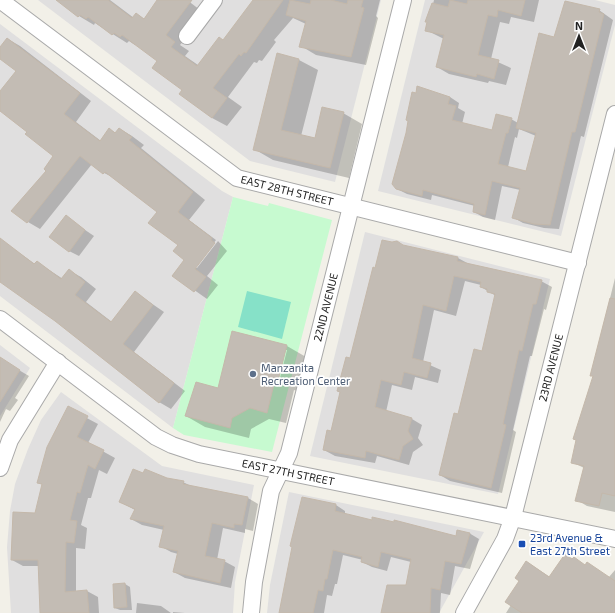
<svg xmlns="http://www.w3.org/2000/svg" width="615" height="613" font-family="'Exo 2',sans-serif">
  <style>
    .residential { fill: #e0dfdf }
    .park { fill: #c7fad0 }
    .pitch { fill: #86e1c8 }
    .shadow { fill: #0003; fill-rule: evenodd }
    .building { fill: #c3bcb4; stroke: #c4b8aa }
    .lines { fill: none; stroke-linecap: round; stroke-linejoin: round }
    .minor-casing { stroke: #a9a9a9; stroke-width: 18 }
    .minor { stroke: #fff; stroke-width: 16 }
    .service-dot { fill: #5c6f8a; stroke: #fff; stroke-width: 1.5 }
    .transit-dot { fill: #1a4fb4; stroke: #fff; stroke-width: 1.5 }
    .labels { text-anchor: middle; stroke-width: 3.5; stroke-linejoin: round; paint-order: stroke }
    .street-label { font-size: 11px; fill: #222; stroke: #fff }
    .service-label { font-size: 11px; fill: #4e5e75; stroke: #fff; text-anchor: start }
    .transit-label { font-size: 11px; fill: #164399; stroke: #fff; text-anchor: start }
  </style>
  <rect width="100%" height="100%" fill="#f2f0e8"/>
  <g class="residential">
    <path d="M 38,0 L 381,0 L 335,182 L 250,161 Z"/>
    <path d="M 425,0 L 595,0 L 615,5 L 615,25 L 561,236 L 378,191 Z"/>
    <path d="M 0,24 L 222,191 L 233,197 L 173,428 L 0,296 Z"/>
    <path d="M 365,232 L 550,279 L 498,494 L 310,456 Z"/>
    <path d="M 0,345 L 30,368 L 0,416 Z"/>
    <path d="M 61,392 L 162,466 L 254,485 L 235,582 L 233,613 L 11,613 L 7,547 L 10,511 L 15,484 L 28,449 L 41,420 Z"/>
    <path d="M 289,492 L 484,532 L 439,613 L 267,613 L 270,585 Z"/>
  </g>
  <path class="park" d="M 233,197 L 268,206 L 269,203 L 332,220 L 272,452 L 184,435 L 173,428 Z"/>
  <path class="pitch" d="M 247,291 L 291,302 L 282,339 L 238,327 Z"/>
  <g class="shadow">
    <path d="M 62,0 L 110,0 L 134,18 L 136,14 L 144,19 L 159,0 L 187,0 L 204,13 L 180,45 L 189,51 L 185,56 L 198,65 L 224,41 L 254,0 L 380,0 L 376,16 L 378,18 L 366,65 L 316,55 L 301,46 L 306,24 L 293,18 L 274,40 L 276,42 L 262,61 L 259,60 L 257,63 L 254,62 L 228,97 L 242,107 L 227,126 L 212,118 L 183,90 L 159,61 L 136,44 L 135,45 L 129,41 L 127,43 L 95,23 L 94,25 L 79,16 Z"/>
    <path d="M 434,0 L 539,0 L 534,22 L 511,17 L 509,24 L 500,22 L 491,59 L 511,68 L 506,85 L 489,81 L 488,83 L 449,74 L 437,67 L 444,39 L 426,30 L 429,11 L 431,12 Z"/>
    <path d="M 599,10 L 613,20 L 584,137 L 581,136 L 559,229 L 544,228 L 523,223 L 514,218 L 520,190 L 502,186 L 495,220 L 483,217 L 474,212 L 475,206 L 432,195 L 431,200 L 407,194 L 397,189 L 450,97 L 459,103 L 458,108 L 465,112 L 462,124 L 493,132 L 511,119 L 518,123 L 555,38 ZM 519,129 L 536,136 L 527,172 L 508,167 L 515,137 L 517,138 Z"/>
    <path d="M 8,39 L 20,46 L 91,101 L 76,122 L 101,141 L 109,129 L 116,133 L 120,129 L 132,136 L 144,145 L 141,148 L 205,200 L 189,220 L 216,240 L 195,268 L 197,268 L 218,241 L 227,251 L 207,276 L 218,285 L 207,299 L 173,275 L 186,260 L 179,245 L 158,212 L 117,179 L 104,173 L 92,164 L 40,229 L 28,222 L 47,170 L 55,156 L 28,131 L 0,110 L 0,93 L 17,71 L 0,58 L 0,49 Z"/>
    <path d="M 299,60 L 318,70 L 301,136 L 315,139 L 343,113 L 362,124 L 349,178 L 273,160 L 254,149 Z"/>
    <path d="M 66,217 L 94,236 L 79,256 L 69,251 Z"/>
    <path d="M 4,242 L 35,264 L 37,262 L 63,279 L 70,271 L 81,277 L 96,289 L 86,302 L 112,322 L 135,292 L 164,312 L 134,352 L 185,391 L 171,409 L 159,402 L 56,320 L 0,280 L 0,248 Z"/>
    <path d="M 403,246 L 458,258 L 469,264 L 541,281 L 552,287 L 546,310 L 544,309 L 532,356 L 530,356 L 513,430 L 516,432 L 502,493 L 450,481 L 440,475 L 459,415 L 483,352 L 496,296 L 481,287 L 481,285 L 465,281 L 456,316 L 434,310 L 423,362 L 441,370 L 438,383 L 415,377 L 412,390 L 392,385 L 386,412 L 412,419 L 422,425 L 418,438 L 423,445 L 413,452 L 409,465 L 377,456 L 375,463 L 335,456 L 324,450 L 331,432 L 376,269 Z"/>
    <path d="M 615,278 L 615,512 L 587,506 L 577,500 L 584,468 L 572,462 L 594,377 L 591,375 Z"/>
    <path d="M 287,346 L 306,357 L 297,391 L 294,390 L 286,423 L 269,419 L 251,429 L 249,438 L 205,427 L 186,416 L 219,389 ZM 285,350 L 287,350 L 278,386 L 276,386 Z"/>
    <path d="M 0,359 L 29,376 L 15,398 L 18,400 L 10,411 L 6,409 L 0,422 Z"/>
    <path d="M 68,408 L 98,424 L 88,443 L 115,458 L 107,474 L 99,470 L 91,498 L 88,498 L 81,525 L 87,528 L 85,549 L 76,548 L 76,592 L 87,591 L 98,597 L 99,613 L 41,613 L 39,566 L 23,566 L 12,560 L 36,514 L 43,485 L 38,482 Z"/>
    <path d="M 143,474 L 183,482 L 193,487 L 248,498 L 258,504 L 253,531 L 245,529 L 245,533 L 223,528 L 217,560 L 224,561 L 235,567 L 231,588 L 185,578 L 174,572 L 178,554 L 171,552 L 160,546 L 164,530 L 142,525 L 131,519 L 135,510 L 120,502 Z"/>
    <path d="M 303,498 L 336,505 L 345,511 L 345,514 L 372,521 L 457,537 L 469,533 L 479,539 L 470,569 L 455,566 L 450,595 L 441,593 L 440,613 L 382,613 L 407,586 L 411,562 L 391,557 L 387,571 L 372,567 L 362,562 L 363,560 L 343,555 L 337,584 L 335,584 L 332,596 L 327,595 L 324,613 L 280,613 Z"/>
    <path d="M 573,560 L 609,577 L 615,570 L 615,613 L 506,613 L 511,605 L 527,562 L 550,577 Z"/>
    <path d="M 125,584 L 130,587 L 132,610 L 120,610 L 115,608 L 114,585 Z"/>
    <path d="M 137,603 L 161,606 L 171,613 L 136,613 Z"/>
    <path d="M 173,612 L 185,613 L 173,613 Z"/>
  </g>
  <g class="building">
    <path d="M 56,0 L 108,0 L 132,18 L 136,13 L 144,19 L 157,0 L 192,0 L 166,35 L 175,42 L 171,47 L 197,66 L 219,37 L 223,40 L 253,0 L 283,0 L 246,53 L 244,52 L 241,56 L 239,54 L 213,88 L 227,98 L 212,118 L 179,94 L 182,90 L 152,68 L 157,61 L 122,35 L 120,37 L 114,33 L 112,35 L 88,17 L 86,19 L 80,15 L 78,17 Z"/>
    <path d="M 290,0 L 310,4 L 311,0 L 331,0 L 347,4 L 348,0 L 363,0 L 361,7 L 364,8 L 351,57 L 299,47 L 306,21 L 286,15 Z"/>
    <path d="M 450,0 L 467,4 L 468,0 L 525,0 L 521,16 L 498,10 L 497,17 L 488,15 L 478,55 L 499,60 L 494,79 L 477,74 L 476,77 L 436,67 L 444,35 L 425,31 L 427,22 L 425,22 L 432,3 L 448,7 Z"/>
    <path d="M 565,1 L 600,9 L 599,12 L 604,14 L 575,132 L 572,132 L 550,225 L 534,224 L 512,218 L 520,188 L 492,181 L 485,215 L 473,212 L 474,204 L 423,190 L 422,196 L 396,189 L 392,184 L 406,133 L 408,121 L 406,120 L 412,92 L 416,93 L 417,86 L 450,97 L 448,104 L 456,106 L 452,120 L 492,130 L 496,114 L 512,118 L 508,133 L 506,133 L 498,164 L 526,171 L 536,133 L 516,128 L 539,33 L 554,37 Z"/>
    <path d="M 7,38 L 80,93 L 64,114 L 100,141 L 109,128 L 115,133 L 119,128 L 132,137 L 129,140 L 193,192 L 178,212 L 212,238 L 211,240 L 215,243 L 195,269 L 206,277 L 194,292 L 172,276 L 184,260 L 173,251 L 178,245 L 148,223 L 157,212 L 105,172 L 103,174 L 80,156 L 27,223 L 11,211 L 46,171 L 44,169 L 53,156 L 25,134 L 27,132 L 0,111 L 0,91 L 16,71 L 0,59 L 0,47 Z"/>
    <path d="M 277,53 L 299,59 L 281,130 L 315,138 L 322,107 L 344,112 L 330,168 L 253,150 Z"/>
    <path d="M 66,215 L 85,230 L 69,252 L 49,237 Z"/>
    <path d="M 0,238 L 34,264 L 37,261 L 61,279 L 69,269 L 85,282 L 75,295 L 111,322 L 135,291 L 153,305 L 123,344 L 174,383 L 159,403 L 55,321 L 0,282 Z"/>
    <path d="M 382,240 L 392,242 L 397,241 L 403,245 L 458,257 L 457,261 L 542,280 L 536,304 L 533,304 L 522,351 L 519,350 L 503,424 L 506,425 L 491,488 L 439,475 L 454,413 L 458,414 L 474,349 L 482,351 L 495,294 L 487,292 L 487,289 L 480,287 L 481,282 L 454,276 L 446,311 L 423,305 L 412,358 L 431,363 L 427,378 L 404,372 L 401,385 L 381,380 L 375,407 L 412,418 L 408,431 L 413,439 L 403,446 L 399,460 L 366,451 L 365,458 L 323,450 L 327,430 L 331,431 L 340,392 L 337,391 L 346,357 L 350,358 L 373,267 L 375,268 Z"/>
    <path d="M 610,298 L 615,299 L 615,496 L 602,493 L 599,506 L 575,501 L 584,466 L 571,463 L 576,440 L 573,439 L 593,376 L 590,376 Z"/>
    <path d="M 232,331 L 287,345 L 278,381 L 275,380 L 267,413 L 250,408 L 232,418 L 230,428 L 185,416 L 196,382 L 218,388 Z"/>
    <path d="M 0,357 L 20,370 L 0,402 Z"/>
    <path d="M 68,406 L 88,416 L 77,437 L 104,450 L 95,469 L 88,465 L 80,493 L 77,492 L 70,520 L 77,521 L 74,543 L 66,542 L 65,592 L 87,590 L 89,613 L 40,613 L 38,560 L 11,560 L 13,512 L 35,513 L 42,484 L 37,483 L 47,447 Z"/>
    <path d="M 133,469 L 143,473 L 145,469 L 167,478 L 184,481 L 183,484 L 248,497 L 242,525 L 234,524 L 234,528 L 212,523 L 205,556 L 225,560 L 220,583 L 173,572 L 178,551 L 159,547 L 164,526 L 130,519 L 135,509 L 119,502 Z"/>
    <path d="M 302,497 L 336,504 L 335,511 L 372,520 L 372,517 L 394,522 L 394,520 L 456,536 L 457,530 L 470,533 L 461,564 L 445,561 L 440,590 L 431,588 L 430,613 L 381,613 L 387,585 L 406,585 L 411,559 L 381,552 L 378,567 L 361,562 L 362,557 L 333,550 L 327,579 L 325,579 L 323,591 L 318,590 L 313,613 L 279,613 L 292,547 L 290,546 Z"/>
    <path d="M 565,554 L 572,559 L 574,557 L 585,565 L 587,562 L 615,581 L 615,613 L 522,613 L 505,602 L 519,581 L 515,578 L 526,561 L 549,577 Z"/>
    <path d="M 125,583 L 127,607 L 114,608 L 113,584 Z"/>
  </g>
  <g class="lines">
    <g class="minor-casing">
      <g id="minor">
        <path id="s1" d="M 0,0 L 237,178 L 578,263"/>
        <path d="M 187,36 L 214,0"/>
        <path id="s2" d="M 0,319 L 156,437 L 172,445 L 199,454 L 615,539"/>
        <path d="M 0,468 L 10,440 L 58,362"/>
        <path id="s3" d="M 251,613 L 254,582 L 271,491 L 289,453 L 403,0"/>
        <path id="s4" d="M 464,613 L 505,539 L 513,517 L 615,114"/>
      </g>
    </g>
    <use href="#minor" class="minor"/>
  </g>
  <circle class="service-dot" cx="253" cy="374" r="4"/>
  <rect class="transit-dot" x="518" y="540" width="8" height="8" rx="2"/>
  <g class="labels">
    <g class="street-label">
      <text dy="4" stroke="none"><textPath href="#s1" startOffset="348">EAST 28TH STREET</textPath></text>
      <text dy="4" stroke="none"><textPath href="#s3" startOffset="316">22ND AVENUE</textPath></text>
      <text dy="4" stroke="none"><textPath href="#s4" startOffset="262">23RD AVENUE</textPath></text>
      <text dy="4" stroke="none"><textPath href="#s2" startOffset="333">EAST 27TH STREET</textPath></text>
    </g>
    <g class="service-label">
      <text x="261" y="372">Manzanita<tspan x="261" dy="13">Recreation Center</tspan></text>
    </g>
    <g class="transit-label">
      <text x="530" y="542">23rd Avenue &amp;<tspan x="530" dy="13">East 27th Street</tspan></text>
    </g>
  </g>
  <g transform="translate(579 36)" stroke="#ffffff" stroke-width="3" paint-order="stroke">
  <path d="M0-3L7 15L0 10L-7 15Z" fill="#222222"/>
  <text y="-6" font-size="11" font-weight="bold" text-anchor="middle" fill="#222222">N</text>
  </g>
</svg>
